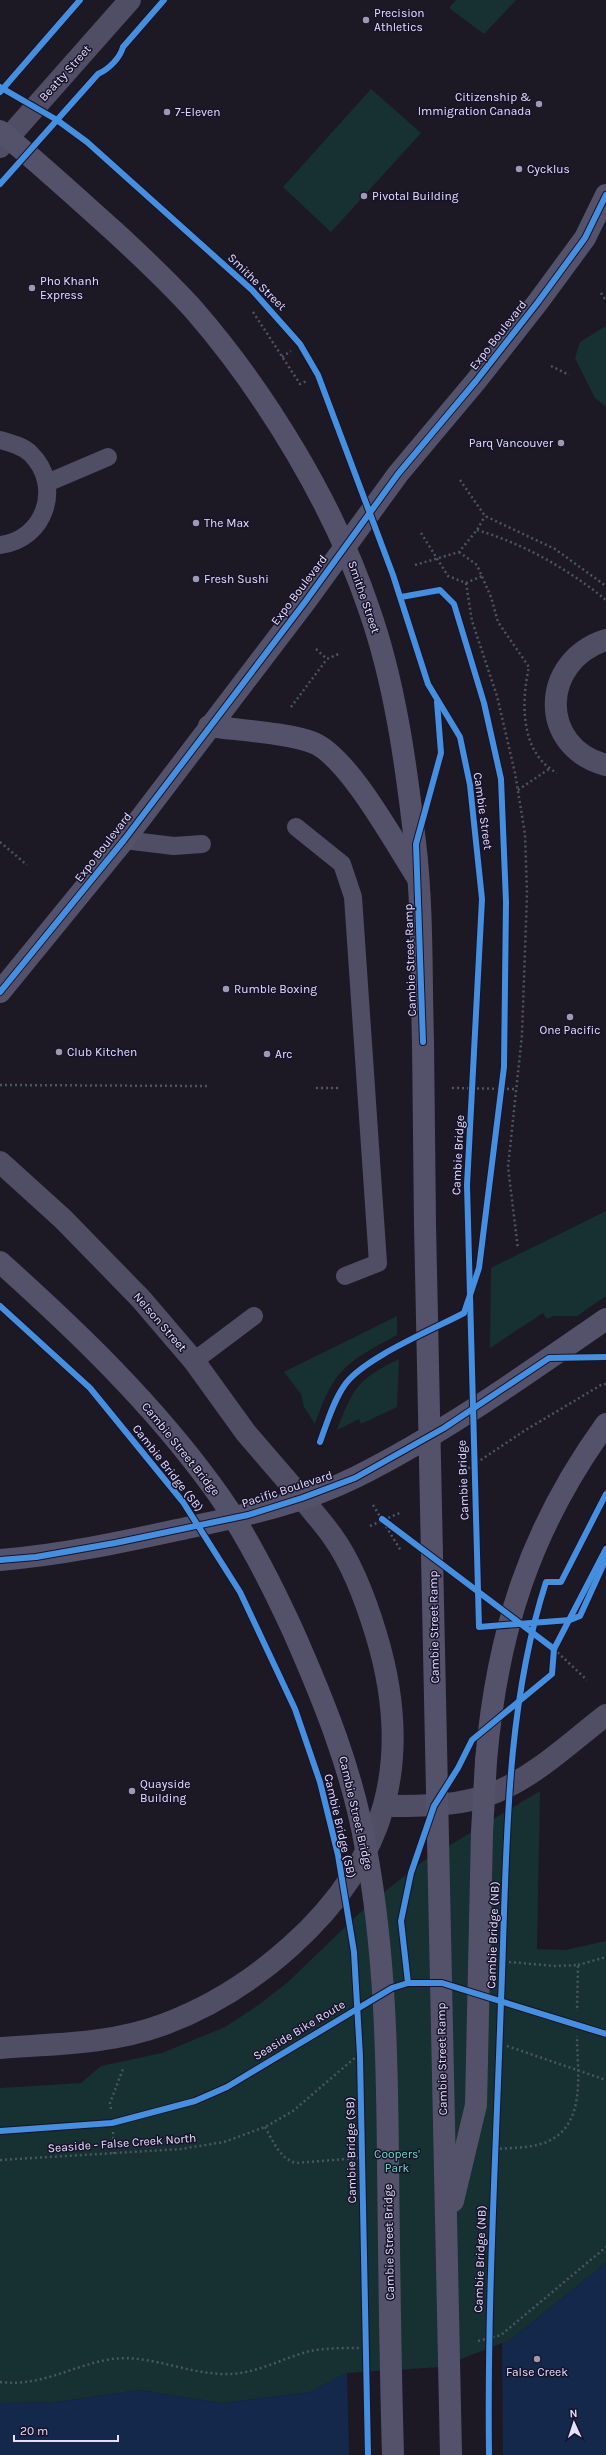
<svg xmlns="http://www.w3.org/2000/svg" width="606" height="2455" font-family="Karla,sans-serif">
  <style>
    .green { fill: #173032 }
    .water { fill: #14284b }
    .pier { fill: #1c1925 }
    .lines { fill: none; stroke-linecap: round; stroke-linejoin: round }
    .path { stroke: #4b5563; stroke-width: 2.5; stroke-dasharray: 2 3; stroke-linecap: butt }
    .service { stroke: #504e65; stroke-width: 18 }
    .minor { stroke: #504e65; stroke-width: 22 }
    .tertiary { stroke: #504e65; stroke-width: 22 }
    .secondary { stroke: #54526b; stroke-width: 22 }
    .secondary-bridge { stroke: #54526b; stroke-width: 22 }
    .cycleway-casing { stroke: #18132b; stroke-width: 8 }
    .cycleway { stroke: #468fdf; stroke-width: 6 }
    .poi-dot { fill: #9d9ab1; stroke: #18132b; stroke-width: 1.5 }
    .labels { text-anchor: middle; stroke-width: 3; stroke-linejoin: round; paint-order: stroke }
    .poi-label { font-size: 12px; fill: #e3dffd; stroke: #18132b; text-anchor: start }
    .street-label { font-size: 12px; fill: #e3dffd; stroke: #18132b }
    .park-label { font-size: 12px; fill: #6edac1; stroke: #18132b }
  </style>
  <rect width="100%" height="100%" fill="#1c1925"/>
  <g class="green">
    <path d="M 456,0 L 516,0 L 484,34 L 449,8 Z"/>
    <path d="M 371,89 L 421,133 L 331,232 L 283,187 Z"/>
    <path d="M 606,326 L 606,407 L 595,398 L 575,358 L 580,342 Z"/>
    <path d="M 606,1211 L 606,1296 L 577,1316 L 553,1316 L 547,1319 L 543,1313 L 490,1348 L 491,1268 Z"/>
    <path d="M 397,1316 L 397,1335 C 346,1363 335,1367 315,1424 L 304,1407 L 301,1394 L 284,1372 Z"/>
    <path d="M 399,1359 L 397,1407 L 361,1424 L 359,1419 L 337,1430 C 353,1388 358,1379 399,1359 Z"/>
    <path d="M 540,1791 L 537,1949 L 565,1950 L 606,1941 L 606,2263 L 509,2341 L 493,2350 L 474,2354 L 441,2369 L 343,2375 L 310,2392 L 222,2403 L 139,2390 L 57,2402 L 0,2403 L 0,2088 L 81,2083 L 101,2066 L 162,2053 L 225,2027 L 257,2006 L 288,1982 L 368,1905 L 422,1862 Z"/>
  </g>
  <path class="water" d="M 606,2263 L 606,2455 L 0,2455 L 0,2403 L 57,2402 L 139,2390 L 222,2403 L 310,2392 L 343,2375 L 441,2369 L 493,2350 L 509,2341 Z"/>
  <path class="pier" d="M 502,2343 L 503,2455 L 349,2455 L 347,2373 L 441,2367 Z"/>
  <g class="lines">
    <g class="path">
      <path d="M 601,293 L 606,301"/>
      <path d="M 253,312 L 300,384 L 307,381"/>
      <path d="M 282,357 L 291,351"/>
      <path d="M 551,366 L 569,375"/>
      <path d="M 460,480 L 485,516 L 555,549 L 606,586"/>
      <path d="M 477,530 C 524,544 568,569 606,600"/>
      <path d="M 421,533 L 448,576 L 466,583 L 482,576"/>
      <path d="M 459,552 L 477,565 L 491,597 L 498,622 L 529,667 C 521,702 520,753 557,773"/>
      <path d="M 415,565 L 459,552 L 477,530 L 485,516"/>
      <path d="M 466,583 L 472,621 L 497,696 L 515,773 L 525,834 L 527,894 L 522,1035 L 508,1167 L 518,1249"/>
      <path d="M 316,649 L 327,659 L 341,653"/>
      <path d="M 291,707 L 327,659"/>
      <path d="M 518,790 L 549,769"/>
      <path d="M 0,842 L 27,865"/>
      <path d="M 0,1085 L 208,1086"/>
      <path d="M 316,1088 L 339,1088"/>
      <path d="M 452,1088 L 516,1089"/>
      <path d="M 460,1474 L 524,1431 L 601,1385 L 606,1384"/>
      <path d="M 373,1505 L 401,1551"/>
      <path d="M 370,1526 L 402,1512"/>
      <path d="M 554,1649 L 587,1680"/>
      <path d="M 509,1962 L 555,1966 L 578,1965 L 577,2011"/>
      <path d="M 578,1965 L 606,1957"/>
      <path d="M 507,2046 L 606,2080"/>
      <path d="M 111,2109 L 110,2103 L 123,2069"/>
      <path d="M 265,2127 C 273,2141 280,2159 296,2163 L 358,2158"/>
      <path d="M 113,2132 L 114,2154"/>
      <path d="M 495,2149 C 511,2148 528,2148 544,2143 C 588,2127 577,2072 577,2036"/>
      <path d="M 0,2160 L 181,2149 L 224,2142 L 265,2127 L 293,2111 L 357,2056"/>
      <path d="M 478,2341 L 501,2335 L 606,2247"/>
      <path d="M 0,2382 C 43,2387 72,2365 112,2359 C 151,2354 189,2375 228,2374 C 256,2374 283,2358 310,2351 C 326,2348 344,2348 361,2348"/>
    </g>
    <g class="service">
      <path d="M 0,440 C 11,443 23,446 31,454 C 63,486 45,540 0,545"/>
      <path d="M 47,483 L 108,457"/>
      <path d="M 296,827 L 342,864 L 353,897 L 378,1263 L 345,1276"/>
      <path d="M 124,840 L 174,846 L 202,844"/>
      <path d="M 194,1361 L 254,1316"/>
    </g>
    <g class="minor">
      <path d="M 606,640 C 540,661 538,747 606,765"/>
      <path d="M 384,1806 C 421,1806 460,1807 496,1792 C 537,1775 571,1742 606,1715"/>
      <path d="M 0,2048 C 54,2044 111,2044 162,2025 C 211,2007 252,1981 291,1946 C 388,1859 414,1759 376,1634 C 366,1601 353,1565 333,1537 C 324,1524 312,1511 302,1498"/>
    </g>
    <g class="tertiary">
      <path d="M 0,147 L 130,0"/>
      <path d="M 0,1162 L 63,1219 L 141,1299 L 194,1361 L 246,1433 L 302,1498"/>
    </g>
    <g class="secondary">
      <path d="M 0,131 C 39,163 77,198 115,232 C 142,257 169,282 194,310 C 266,393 334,505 369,609 C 395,683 406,764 415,842 C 423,908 421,976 423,1042"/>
      <path d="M 209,726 C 237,730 289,733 314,743 C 349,758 395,843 417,877"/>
      <path d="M 0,992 L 124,840 L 305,602 L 398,474 L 476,381 L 538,302 L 585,238 L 606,195"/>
      <path d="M 0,1560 C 60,1555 118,1543 177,1530 C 237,1517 300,1505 356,1477 C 444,1433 525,1375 606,1319"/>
      <path d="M 486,1761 C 497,1632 530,1529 606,1424"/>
    </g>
    <g class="secondary-bridge">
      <path d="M 423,1042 L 425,1224 L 451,2455"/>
      <path d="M 0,1262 C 77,1331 152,1403 213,1487 C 244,1529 271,1583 293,1631 C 324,1701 353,1773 366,1849 C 385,1951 387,2054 388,2158 C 389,2257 390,2356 393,2455"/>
      <path d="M 453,2201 L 476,2105 L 482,1832 L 486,1761"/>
    </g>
    <g class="cycleway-casing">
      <g id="cycleway">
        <path d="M 0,87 L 57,120 L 87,142 L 252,290 L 300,344 L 318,375 L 393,575 L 428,684 L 460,737 L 470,785 L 482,899 L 467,1185 L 479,1627 L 570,1620 L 580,1616 L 606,1559"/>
        <path d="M 0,92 L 80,0"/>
        <path d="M 0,184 L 98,74 C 109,69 120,58 123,47 L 164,0"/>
        <path d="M 0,992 L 124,840 L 305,602 L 398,474 L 476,381 L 538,302 L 585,238 L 606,195"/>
        <path d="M 423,1042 L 416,844 L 441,753 L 437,702"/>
        <path d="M 0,1306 L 90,1388 L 183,1502 L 240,1592 L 295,1709 L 320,1782 L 338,1855 L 354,1952 L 360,2056 L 368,2455"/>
        <path d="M 320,1442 C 327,1423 333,1402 344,1386 C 361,1359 434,1329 464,1313 L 479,1268 L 504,1067 L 506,902 L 501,779 L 484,703 L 454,604 L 440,590 L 401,597"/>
        <path d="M 382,1519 L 554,1649"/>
        <path d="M 0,1560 L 36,1557 L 115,1543 L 248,1515 L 302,1498 L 355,1478 L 444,1428 L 549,1358 L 606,1357"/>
        <path d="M 408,1983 L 401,1921 L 411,1873 L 434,1806 L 458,1768 L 472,1740 L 552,1674 L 554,1649 L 606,1549"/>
        <path d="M 0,2131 L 112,2123 L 195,2101 L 227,2087 L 392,1988 L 408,1983 L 442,1983 L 606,2034"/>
        <path d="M 489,2455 C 487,2304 496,2153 501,2001 C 507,1862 503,1716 546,1582 L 561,1582 L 606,1494"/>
      </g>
    </g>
    <use href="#cycleway" class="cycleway"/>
  </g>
  <g class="poi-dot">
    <circle cx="366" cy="20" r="4"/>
    <circle cx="539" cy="104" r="4"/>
    <circle cx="167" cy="112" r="4"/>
    <circle cx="519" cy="169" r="4"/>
    <circle cx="364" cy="196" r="4"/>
    <circle cx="32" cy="288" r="4"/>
    <circle cx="561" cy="443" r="4"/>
    <circle cx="196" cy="523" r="4"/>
    <circle cx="196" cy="579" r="4"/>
    <circle cx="226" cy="989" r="4"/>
    <circle cx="570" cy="1017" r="4"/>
    <circle cx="59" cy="1052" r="4"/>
    <circle cx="267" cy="1054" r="4"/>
    <circle cx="132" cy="1791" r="4"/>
    <circle cx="537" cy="2359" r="4"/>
  </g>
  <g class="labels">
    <g class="poi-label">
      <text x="374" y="17">Precision<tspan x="374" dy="14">Athletics</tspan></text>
      <text x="531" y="101" text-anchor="end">Citizenship &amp;<tspan x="531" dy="14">Immigration Canada</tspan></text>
      <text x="175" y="116">7-Eleven</text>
      <text x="527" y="173">Cycklus</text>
      <text x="372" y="200">Pivotal Building</text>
      <text x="40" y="285">Pho Khanh<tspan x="40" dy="14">Express</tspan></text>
      <text x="553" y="447" text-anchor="end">Parq Vancouver</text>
      <text x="204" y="527">The Max</text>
      <text x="204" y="583">Fresh Sushi</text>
      <text x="234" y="993">Rumble Boxing</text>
      <text x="570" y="1034" text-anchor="middle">One Pacific</text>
      <text x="67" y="1056">Club Kitchen</text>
      <text x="275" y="1058">Arc</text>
      <text x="140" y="1788">Quayside<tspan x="140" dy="14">Building</tspan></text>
      <text x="537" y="2376" text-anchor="middle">False Creek</text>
    </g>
    <g class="street-label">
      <text transform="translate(65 73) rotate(-48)" y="4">Beatty Street</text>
      <text transform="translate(257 282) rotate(44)" y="4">Smithe Street</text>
      <text transform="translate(498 335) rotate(-52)" y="4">Expo Boulevard</text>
      <text transform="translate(299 590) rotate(-53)" y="4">Expo Boulevard</text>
      <text transform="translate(364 597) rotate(71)" y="4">Smithe Street</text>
      <text transform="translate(483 811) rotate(82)" y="4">Cambie Street</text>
      <text transform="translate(103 847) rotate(-52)" y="4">Expo Boulevard</text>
      <text transform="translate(410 960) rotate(-92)" y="4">Cambie Street Ramp</text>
      <text transform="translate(458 1155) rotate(-87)" y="4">Cambie Bridge</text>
      <text transform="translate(160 1322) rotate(49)" y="4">Nelson Street</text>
      <text transform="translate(181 1449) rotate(51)" y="4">Cambie Street Bridge</text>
      <text transform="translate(168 1468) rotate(52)" y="4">Cambie Bridge (SB)</text>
      <text transform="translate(463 1480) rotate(-92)" y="4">Cambie Bridge</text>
      <text transform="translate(287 1489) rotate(-18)" y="4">Pacific Boulevard</text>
      <text transform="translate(434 1627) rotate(-91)" y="4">Cambie Street Ramp</text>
      <text transform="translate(356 1813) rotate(77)" y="4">Cambie Street Bridge</text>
      <text transform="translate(340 1826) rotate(77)" y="4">Cambie Bridge (SB)</text>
      <text transform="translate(493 1935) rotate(-88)" y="4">Cambie Bridge (NB)</text>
      <text transform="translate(299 2030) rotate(-31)" y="4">Seaside Bike Route</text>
      <text transform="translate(442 2059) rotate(-91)" y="4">Cambie Street Ramp</text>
      <text transform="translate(122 2143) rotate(-4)" y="4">Seaside - False Creek North</text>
      <text transform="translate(351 2150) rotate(-91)" y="4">Cambie Bridge (SB)</text>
      <text transform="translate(389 2242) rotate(-91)" y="4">Cambie Street Bridge</text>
      <text transform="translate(480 2259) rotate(-88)" y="4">Cambie Bridge (NB)</text>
    </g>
    <g class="park-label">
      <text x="397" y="2158">Coopers'<tspan x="397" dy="14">Park</tspan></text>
    </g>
  </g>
  <g transform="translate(574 2423) rotate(357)" stroke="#18132b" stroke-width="3" paint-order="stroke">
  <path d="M0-3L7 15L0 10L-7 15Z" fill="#e3dffd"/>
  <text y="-6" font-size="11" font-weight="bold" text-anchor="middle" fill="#e3dffd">N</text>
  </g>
  <path d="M14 2435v6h104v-6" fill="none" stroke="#e3dffd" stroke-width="2"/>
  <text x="20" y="2435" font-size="12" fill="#e3dffd" stroke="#18132b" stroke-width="3" paint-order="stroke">20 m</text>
</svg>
